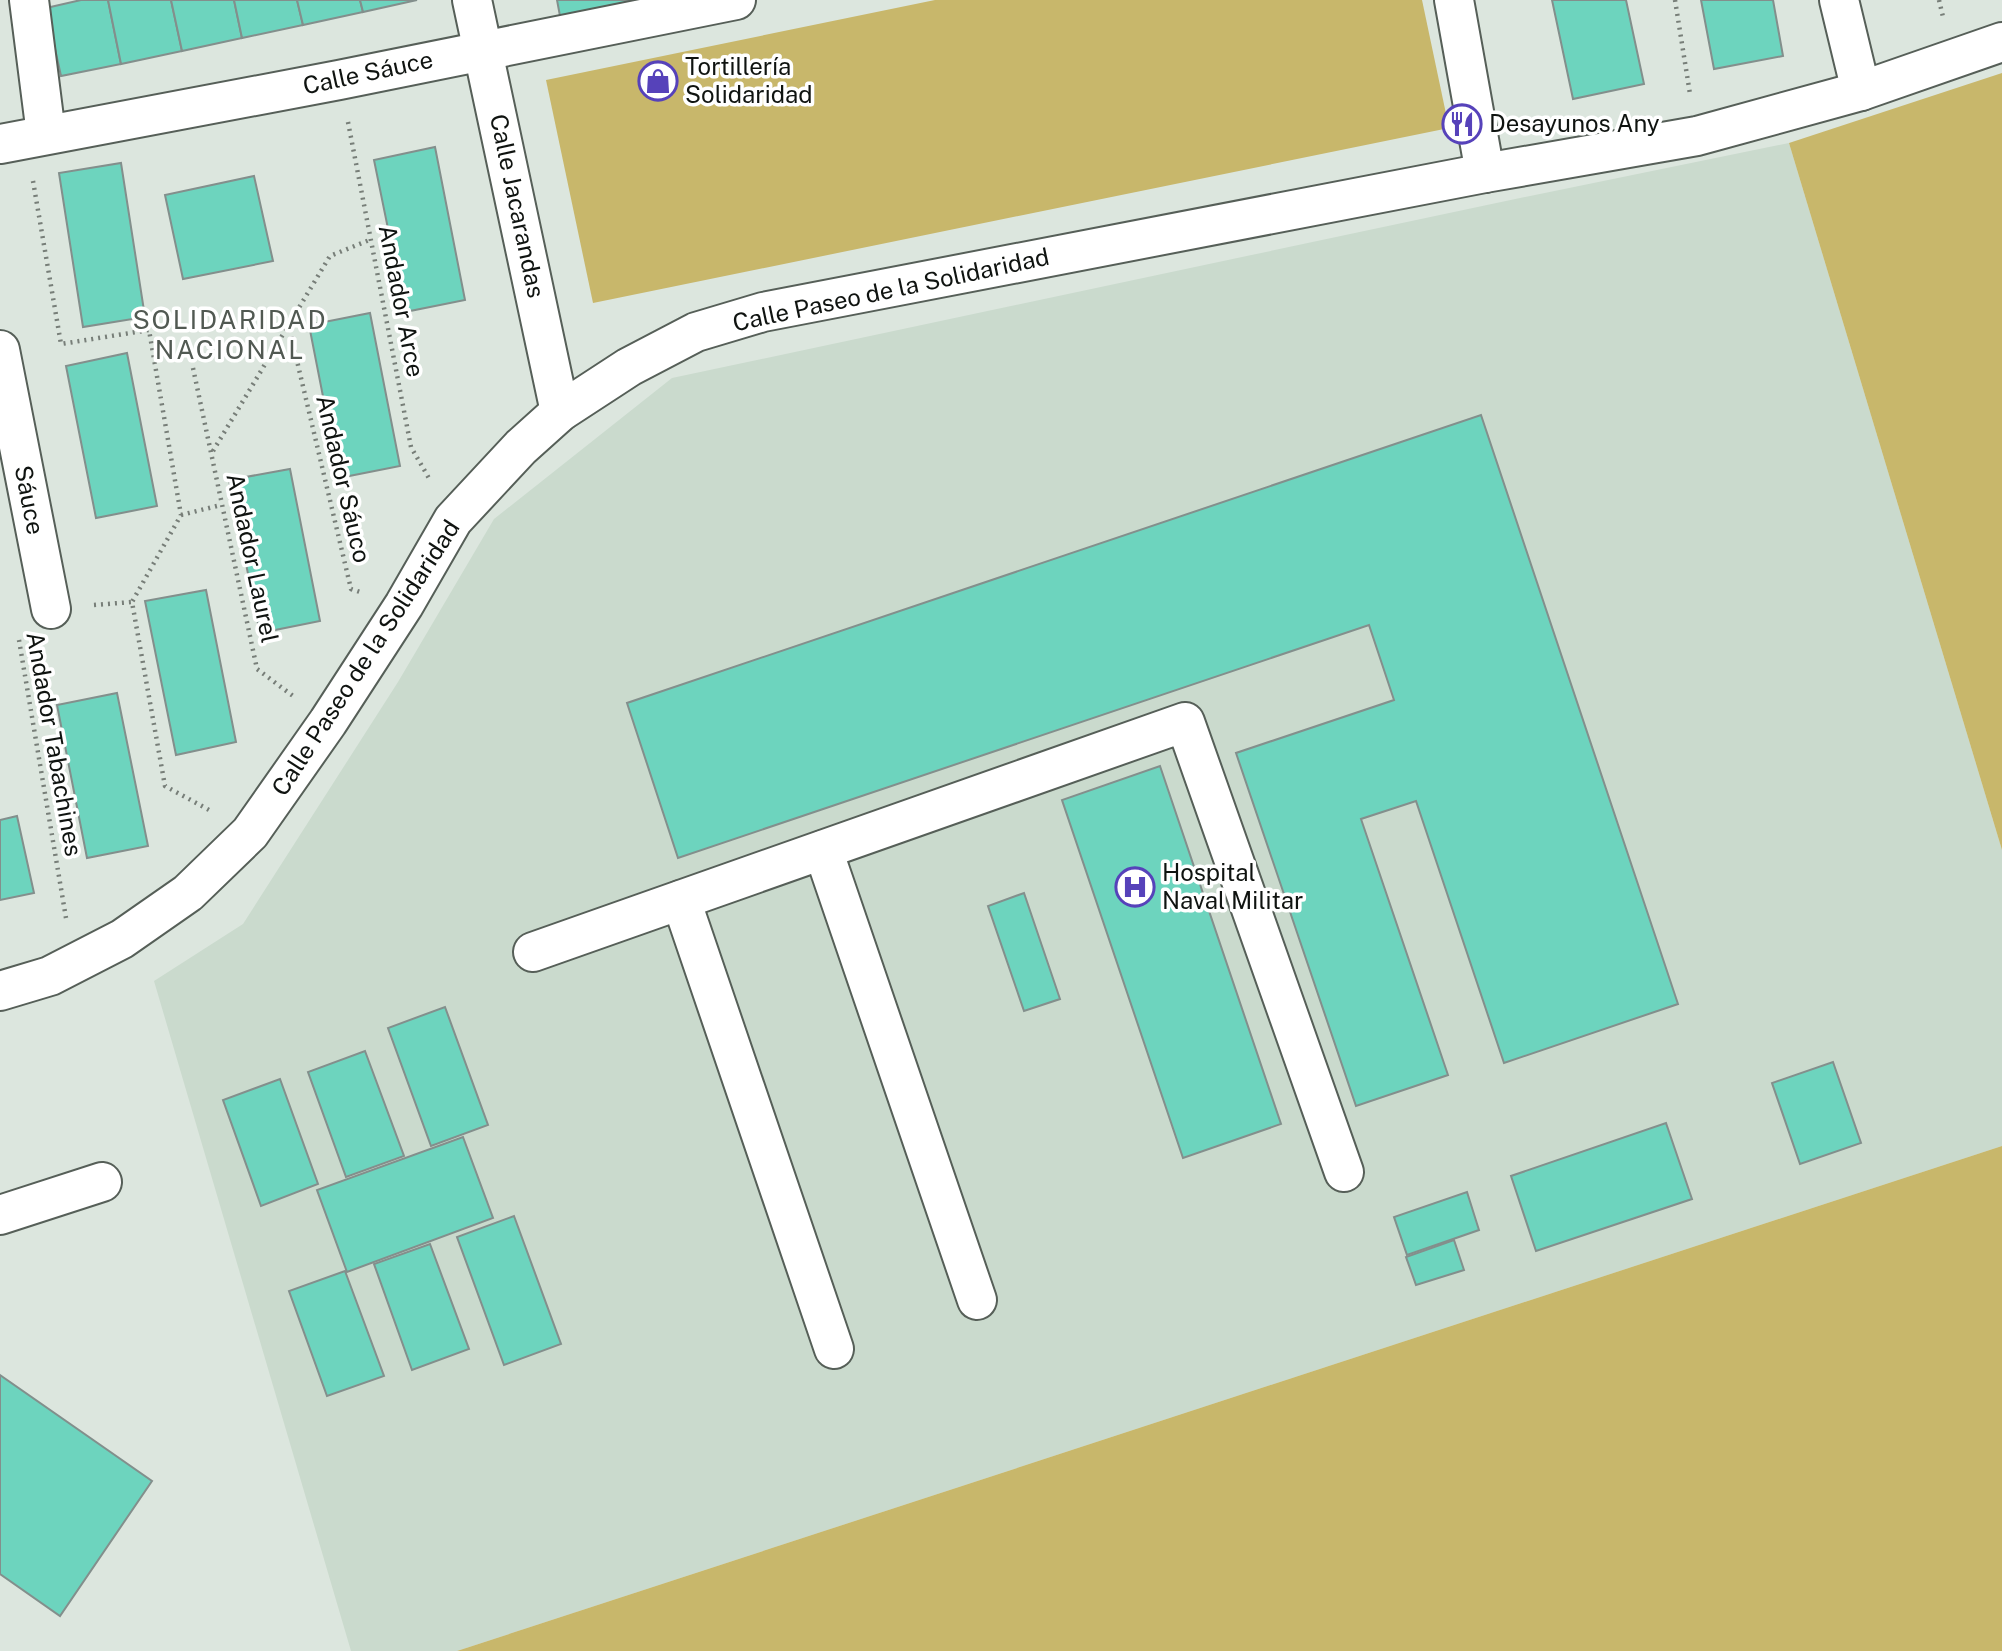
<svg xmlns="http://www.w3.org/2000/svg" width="2002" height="1651" font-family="'Public Sans',sans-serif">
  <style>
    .built { fill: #cadacd }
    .green { fill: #c8b76b }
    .building { fill: #6dd4be; stroke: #838f8c; stroke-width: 2 }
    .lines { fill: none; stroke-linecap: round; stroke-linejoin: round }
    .minor-casing { stroke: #565f58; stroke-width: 42 }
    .path { stroke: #777e78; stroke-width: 4.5; stroke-dasharray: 2 5; stroke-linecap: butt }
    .minor { stroke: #fff; stroke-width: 38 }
    .labels { text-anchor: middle; stroke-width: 7; stroke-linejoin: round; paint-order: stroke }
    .poi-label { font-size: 24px; fill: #0f1310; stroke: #fff; text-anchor: start }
    .street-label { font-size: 24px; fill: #0f1310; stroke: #fff }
    .neighbourhood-label { font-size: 26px; letter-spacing: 2px; fill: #515952; stroke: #fff }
  </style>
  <rect width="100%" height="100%" fill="#dce6de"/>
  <path class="built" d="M 1789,143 L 2002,850 L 2002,1146 L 457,1651 L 351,1651 L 154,981 L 243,924 L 398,682 L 494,519 L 672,378 L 1520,198 Z"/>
  <g class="green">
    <path d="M 935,0 L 1422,0 L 1449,128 L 593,303 L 546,80 Z"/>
    <path d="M 2002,73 L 2002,850 L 1789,143 Z"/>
    <path d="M 2002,1146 L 2002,1651 L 457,1651 Z"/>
  </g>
  <g class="building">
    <path d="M 81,0 L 108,0 L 121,64 L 61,76 L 46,8 Z"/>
    <path d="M 108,0 L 171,0 L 182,51 L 121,64 Z"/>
    <path d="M 171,0 L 234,0 L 242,38 L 182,51 Z"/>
    <path d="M 234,0 L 297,0 L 303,25 L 242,38 Z"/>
    <path d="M 297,0 L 360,0 L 363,12 L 303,25 Z"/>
    <path d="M 360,0 L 417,0 L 363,12 Z"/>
    <path d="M 557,0 L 628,0 L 628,2 L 560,16 Z"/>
    <path d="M 1552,0 L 1626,0 L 1644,84 L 1573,99 Z"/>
    <path d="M 1701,0 L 1773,0 L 1783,56 L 1714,69 Z"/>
    <path d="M 435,147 L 465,300 L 405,312 L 374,160 Z"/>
    <path d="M 121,163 L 145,317 L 83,327 L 59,173 Z"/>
    <path d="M 254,176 L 273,261 L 183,279 L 165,195 Z"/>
    <path d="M 370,313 L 400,466 L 339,478 L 309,325 Z"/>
    <path d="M 127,353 L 157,506 L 96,518 L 66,366 Z"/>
    <path d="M 1481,415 L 1678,1004 L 1504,1063 L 1416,801 L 1361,819 L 1448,1075 L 1356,1106 L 1236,753 L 1394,700 L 1369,625 L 678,858 L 627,703 Z"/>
    <path d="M 290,469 L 320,621 L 260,633 L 229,480 Z"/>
    <path d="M 206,590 L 236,742 L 176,755 L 145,601 Z"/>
    <path d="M 117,693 L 148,846 L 87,858 L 57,705 Z"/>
    <path d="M 1160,766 L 1281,1124 L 1183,1158 L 1062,800 Z"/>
    <path d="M 17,816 L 34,893 L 0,900 L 0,820 Z"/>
    <path d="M 1024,893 L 1060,999 L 1024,1011 L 988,906 Z"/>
    <path d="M 445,1007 L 488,1125 L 431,1146 L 388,1028 Z"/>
    <path d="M 365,1051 L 404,1156 L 346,1177 L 308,1072 Z"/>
    <path d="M 1833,1062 L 1861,1143 L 1800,1164 L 1772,1083 Z"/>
    <path d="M 280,1079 L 318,1184 L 261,1206 L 223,1100 Z"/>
    <path d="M 1666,1123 L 1692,1199 L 1536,1251 L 1511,1176 Z"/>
    <path d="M 463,1137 L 493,1218 L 347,1272 L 317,1190 Z"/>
    <path d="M 1467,1192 L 1479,1230 L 1407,1255 L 1394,1217 Z"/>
    <path d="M 514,1216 L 561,1344 L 504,1365 L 457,1237 Z"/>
    <path d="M 1454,1240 L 1464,1270 L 1416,1285 L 1406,1257 Z"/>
    <path d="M 430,1244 L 469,1349 L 412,1370 L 374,1264 Z"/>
    <path d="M 345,1271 L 384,1376 L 327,1396 L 289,1291 Z"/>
    <path d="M 0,1375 L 152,1481 L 60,1616 L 0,1574 Z"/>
  </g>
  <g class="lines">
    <g class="minor-casing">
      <g id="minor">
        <path d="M 29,0 L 46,134"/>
        <path d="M 472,0 L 560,412"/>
        <path d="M 1454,0 L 1485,173"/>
        <path d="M 1839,0 L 1861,91"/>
        <path d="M 0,144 L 339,80 L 736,0"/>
        <path d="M 0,350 L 51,609"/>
        <path d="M 823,850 L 977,1300"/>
        <path d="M 681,900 L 834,1349"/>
        <path d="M 533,952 L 1185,722 L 1344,1172"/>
        <path d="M 0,991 L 50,976 L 122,939 L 188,893 L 250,833 L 328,722 L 404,605 L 453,520 L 521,447 L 560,412 L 629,367 L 696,332 L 763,312 L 1485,173 L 1697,136 L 1861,91 L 2002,42"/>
        <path d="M 0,1215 L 102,1182"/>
      </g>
    </g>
    <g class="path">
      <path d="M 1675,0 L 1690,94"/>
      <path d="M 1939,0 L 1943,17"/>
      <path d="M 348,122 L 411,447 L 430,480"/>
      <path d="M 33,181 L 61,344 L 149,330 L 181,515 L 132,602 L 165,786 L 211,811"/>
      <path d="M 288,323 L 351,589 L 360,592"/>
      <path d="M 193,368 L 257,669 L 293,696"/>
      <path d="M 213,451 L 330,256 L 372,239"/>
      <path d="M 181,515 L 221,505"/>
      <path d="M 94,605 L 132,602"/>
      <path d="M 19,640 L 66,918"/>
    </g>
    <use href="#minor" class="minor"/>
  </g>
  <defs>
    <g id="shop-ring" transform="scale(2.0125)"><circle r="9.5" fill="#fff" stroke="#5642ba" stroke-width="1.5"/><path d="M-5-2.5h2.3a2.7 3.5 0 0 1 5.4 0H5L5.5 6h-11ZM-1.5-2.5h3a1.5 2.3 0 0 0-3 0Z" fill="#5642ba"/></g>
    <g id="restaurant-ring" transform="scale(2.0125)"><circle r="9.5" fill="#fff" stroke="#5642ba" stroke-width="1.5"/><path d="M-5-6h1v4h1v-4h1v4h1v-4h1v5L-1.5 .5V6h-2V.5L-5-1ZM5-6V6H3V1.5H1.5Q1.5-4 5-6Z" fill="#5642ba"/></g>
    <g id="hospital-ring" transform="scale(2.0125)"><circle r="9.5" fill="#fff" stroke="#5642ba" stroke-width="1.5"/><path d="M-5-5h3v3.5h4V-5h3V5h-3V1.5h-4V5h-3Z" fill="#5642ba"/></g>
  </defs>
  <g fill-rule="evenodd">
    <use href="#shop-ring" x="658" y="81"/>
    <use href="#restaurant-ring" x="1462" y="124"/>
    <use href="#hospital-ring" x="1135" y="887"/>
  </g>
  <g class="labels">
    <g class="poi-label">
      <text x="685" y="75">Tortillería<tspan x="685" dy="28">Solidaridad</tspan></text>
      <text x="1489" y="132">Desayunos Any</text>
      <text x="1162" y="881">Hospital<tspan x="1162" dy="28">Naval Militar</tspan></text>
    </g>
    <g class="street-label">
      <text transform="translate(368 73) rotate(-12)" y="8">Calle Sáuce</text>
      <text transform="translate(517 206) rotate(78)" y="8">Calle Jacarandas</text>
      <text transform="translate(891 290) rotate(-12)" y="8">Calle Paseo de la Solidaridad</text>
      <text transform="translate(401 301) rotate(79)" y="8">Andador Arce</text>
      <text transform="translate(343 479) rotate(77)" y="8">Andador Sáuco</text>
      <text transform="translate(29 500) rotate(79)" y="8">Sáuce</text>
      <text transform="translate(252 558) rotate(78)" y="8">Andador Laurel</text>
      <text transform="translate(366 658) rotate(-57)" y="8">Calle Paseo de la Solidaridad</text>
      <text transform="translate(54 744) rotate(80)" y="8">Andador Tabachines</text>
    </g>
    <g class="neighbourhood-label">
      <text x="230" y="329">SOLIDARIDAD<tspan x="230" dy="30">NACIONAL</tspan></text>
    </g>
  </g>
</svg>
